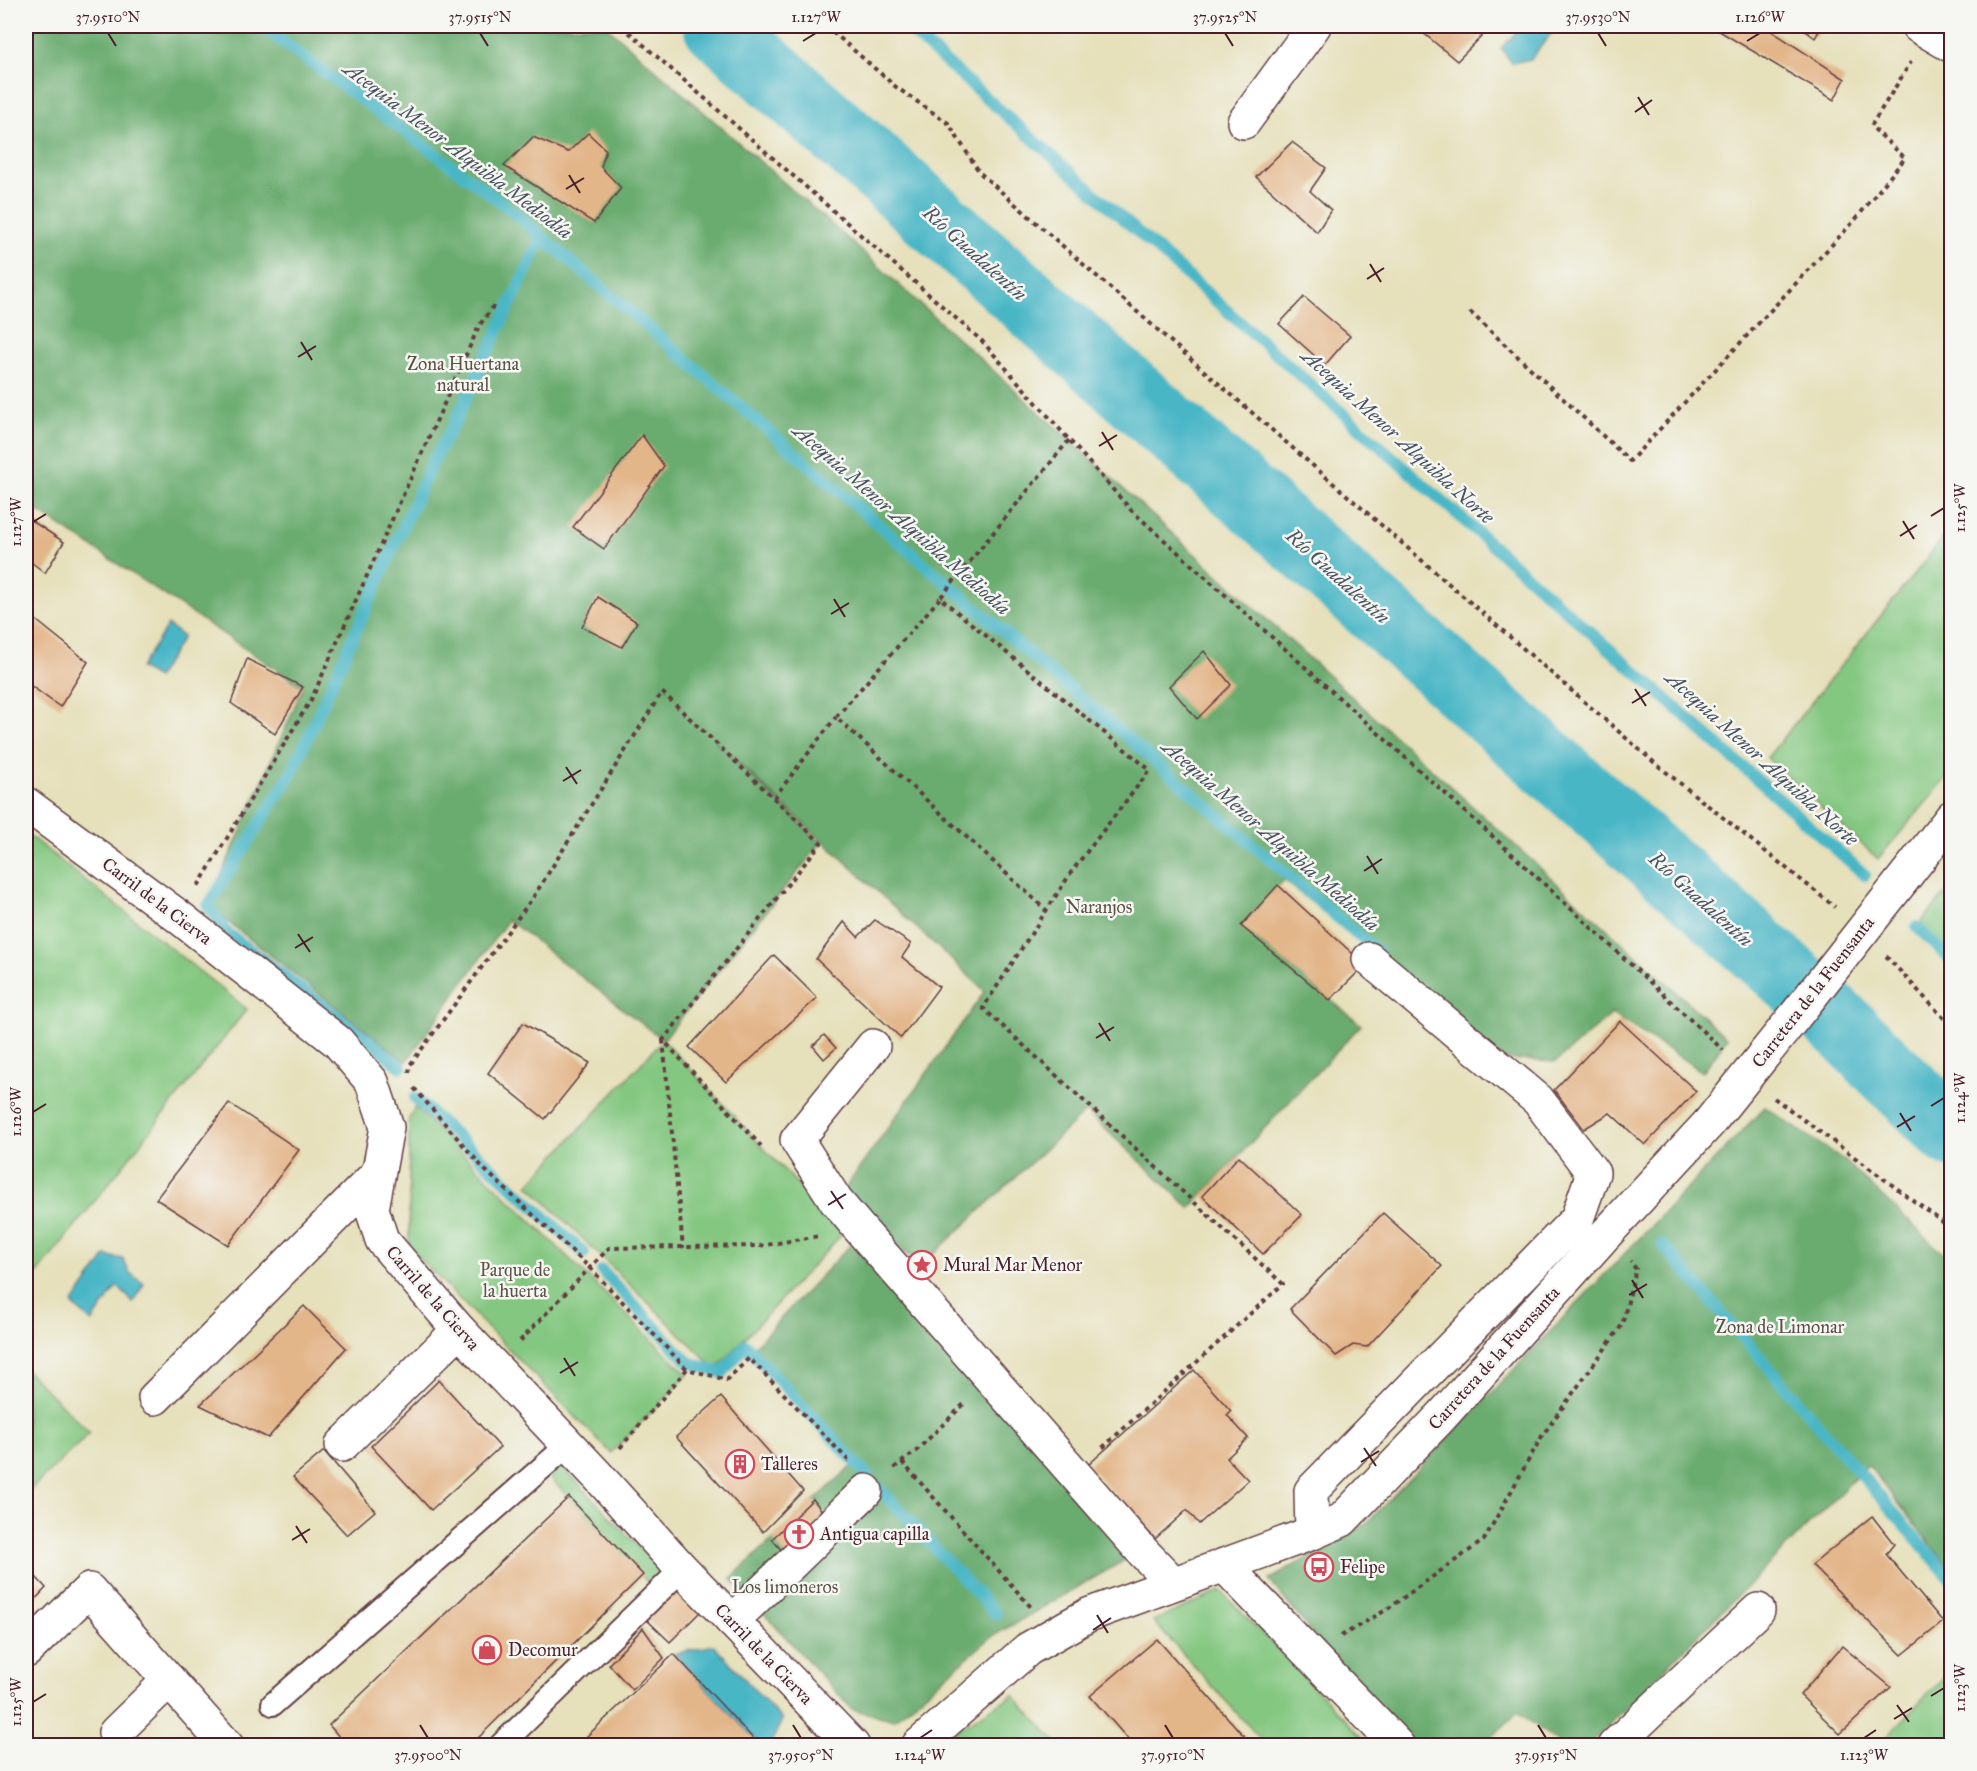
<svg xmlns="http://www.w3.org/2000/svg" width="1977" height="1771" font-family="'IM FELL Great Primer',serif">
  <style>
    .green { fill: #84c781; stroke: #677356; stroke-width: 1.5 }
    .forest { fill: #6bac6f; stroke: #5a664d; stroke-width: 1.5 }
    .water { fill: #4ab6c6; stroke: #4a6a78; stroke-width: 1.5 }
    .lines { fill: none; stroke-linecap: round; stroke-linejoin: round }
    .stream { stroke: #4ab6c6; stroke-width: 12 }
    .river { stroke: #4ab6c6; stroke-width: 69 }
    .building { fill: #e3b68a }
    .lane-casing { stroke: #613c41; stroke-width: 26 }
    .street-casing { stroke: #613c41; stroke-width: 36 }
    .secondary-casing { stroke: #613c41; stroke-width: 36 }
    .path { stroke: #613c41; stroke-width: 4; stroke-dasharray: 4.5 4.5; stroke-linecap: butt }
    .lane { stroke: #fff; stroke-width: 22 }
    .street { stroke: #fff; stroke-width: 33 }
    .secondary { stroke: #fff; stroke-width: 33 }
    .secondary-bridge-casing { stroke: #613c41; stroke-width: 36; stroke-linecap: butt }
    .secondary-bridge { stroke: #fff; stroke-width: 33 }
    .ticks { fill: none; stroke: #4a1f2b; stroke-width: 2 }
    .labels { text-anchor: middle; stroke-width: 5; stroke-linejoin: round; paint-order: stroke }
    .park-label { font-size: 18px; fill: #5b5145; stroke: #f6f6f2 }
    .street-label { font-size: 18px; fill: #4a1f2b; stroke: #f6f6f2 }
    .poi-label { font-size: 18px; fill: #4a1f2b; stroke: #f6f6f2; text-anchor: start }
    .water-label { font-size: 20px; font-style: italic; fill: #4a5461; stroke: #f6f6f2 }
    .neatline { fill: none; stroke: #4a1f2b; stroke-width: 2 }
    .ticks-label { font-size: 15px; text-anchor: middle; fill: #4a1f2b }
  </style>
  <rect width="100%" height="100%" fill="#f6f6f2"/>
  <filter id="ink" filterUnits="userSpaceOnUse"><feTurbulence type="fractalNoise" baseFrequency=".0167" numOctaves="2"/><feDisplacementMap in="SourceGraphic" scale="12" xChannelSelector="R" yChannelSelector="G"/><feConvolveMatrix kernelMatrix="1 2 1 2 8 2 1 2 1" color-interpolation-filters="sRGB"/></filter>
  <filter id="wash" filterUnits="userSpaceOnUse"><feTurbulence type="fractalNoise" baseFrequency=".008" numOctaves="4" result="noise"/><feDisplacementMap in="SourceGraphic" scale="24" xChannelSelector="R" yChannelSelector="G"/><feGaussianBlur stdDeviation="1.35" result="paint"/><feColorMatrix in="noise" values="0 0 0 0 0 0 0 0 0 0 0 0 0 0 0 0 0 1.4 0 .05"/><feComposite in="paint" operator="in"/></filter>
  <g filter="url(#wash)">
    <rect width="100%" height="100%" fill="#e6e0bb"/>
    <g class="green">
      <path d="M 1951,528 L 1951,773 L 1878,859 L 1767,758 Z"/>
      <path d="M 26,833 L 247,1009 L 26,1288 Z"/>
      <path d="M 1951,887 L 1951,961 L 1917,927 Z"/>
      <path d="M 663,1040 L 843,1233 L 716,1369 L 528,1185 Z"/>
      <path d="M 415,1107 L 688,1375 L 611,1453 L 409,1248 L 409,1119 Z"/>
      <path d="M 26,1370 L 90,1433 L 26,1494 Z"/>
      <path d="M 559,1463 L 678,1588 L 664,1600 L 547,1474 Z"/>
      <path d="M 1221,1591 L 1370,1745 L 1266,1745 L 1153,1621 Z"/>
      <path d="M 1951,1670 L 1951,1745 L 1879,1745 Z"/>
      <path d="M 1013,1695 L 1059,1745 L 942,1746 L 959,1728 Z"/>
    </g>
    <g class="forest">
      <path d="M 34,26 L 606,26 L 865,254 L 1727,1038 L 1703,1072 L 1612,1014 L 1556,1062 L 1504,1059 L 1284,880 L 1241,926 L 1361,1025 L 1190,1208 L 1086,1111 L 922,1265 L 836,1201 L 985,991 L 715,741 L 821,843 L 663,1040 L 508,920 L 406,1062 L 208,906 L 303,687 L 26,503 L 26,56 Z"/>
      <path d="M 1765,1107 L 1845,1161 L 1951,1261 L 1951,1570 L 1868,1465 L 1589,1745 L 1561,1745 L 1518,1712 L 1484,1745 L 1402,1745 L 1269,1580 L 1366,1524 Z"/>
      <path d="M 851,1244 L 1137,1553 L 993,1636 L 894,1720 L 852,1709 L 731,1578 L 855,1463 L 750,1351 Z"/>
    </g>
    <g class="water">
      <path d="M 1523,26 L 1557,26 L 1531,59 L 1512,63 L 1501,48 Z"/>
      <path d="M 168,625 L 183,637 L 157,678 L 140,668 Z"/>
      <path d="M 106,1256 L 123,1259 L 130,1273 L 144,1284 L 133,1302 L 117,1286 L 92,1322 L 72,1304 Z"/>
      <path d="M 714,1645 L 782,1720 L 770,1745 L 760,1745 L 674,1654 Z"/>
    </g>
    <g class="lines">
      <g class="stream">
        <path d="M 261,26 L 505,205 L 1379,953"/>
        <path d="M 905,26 L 1865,875"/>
        <path d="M 1917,927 L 1952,961"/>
        <path d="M 401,1067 L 372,1043 L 226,932 L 208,906 L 292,772 L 432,463 L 453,426 L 542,237"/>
        <path d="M 415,1098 L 584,1253"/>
        <path d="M 1663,1245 L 1952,1580"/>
        <path d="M 602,1271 L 688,1362 L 722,1373 L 746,1345 L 868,1476"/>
        <path d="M 879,1488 L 996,1614"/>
      </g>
      <path class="river" d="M 718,26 L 1811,996 L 1952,1133"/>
    </g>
    <g id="blocks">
      <g class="building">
        <path d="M 1415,26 L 1492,26 L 1457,61 Z"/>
        <path d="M 1719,26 L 1764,26 L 1845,79 L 1834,100 L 1716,29 Z"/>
        <path d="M 1799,26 L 1822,26 L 1815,38 Z"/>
        <path d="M 588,133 L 606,150 L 601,167 L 621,188 L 594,223 L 504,166 L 533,137 L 568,152 Z"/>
        <path d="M 1292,142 L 1326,168 L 1310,191 L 1331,210 L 1317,232 L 1256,177 Z"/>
        <path d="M 1304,297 L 1350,336 L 1325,365 L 1279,324 Z"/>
        <path d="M 642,435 L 664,466 L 604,549 L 573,527 Z"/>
        <path d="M 26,517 L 64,542 L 45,573 L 26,558 Z"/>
        <path d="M 598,597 L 637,622 L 622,647 L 582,627 Z"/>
        <path d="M 26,612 L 88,662 L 60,707 L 26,682 Z"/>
        <path d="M 1204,651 L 1231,685 L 1197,719 L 1169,686 Z"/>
        <path d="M 247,659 L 303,687 L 275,734 L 231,703 Z"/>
        <path d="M 1278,885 L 1365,965 L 1330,1000 L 1241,926 Z"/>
        <path d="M 875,920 L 911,944 L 902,957 L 939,987 L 901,1038 L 816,959 L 844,922 L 858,937 Z"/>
        <path d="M 774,955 L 817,998 L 726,1082 L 689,1047 Z"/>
        <path d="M 1620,1021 L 1696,1091 L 1645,1145 L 1610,1113 L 1584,1129 L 1554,1090 Z"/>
        <path d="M 523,1023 L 590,1063 L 545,1119 L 488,1073 Z"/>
        <path d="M 824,1035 L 836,1048 L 824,1059 L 813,1046 Z"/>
        <path d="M 229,1103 L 299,1150 L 228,1245 L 156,1199 Z"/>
        <path d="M 1239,1156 L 1302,1215 L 1263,1254 L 1202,1196 Z"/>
        <path d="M 1383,1213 L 1442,1266 L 1367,1347 L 1353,1345 L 1336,1356 L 1290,1309 Z"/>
        <path d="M 304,1306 L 346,1348 L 268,1438 L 200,1405 Z"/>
        <path d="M 1194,1370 L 1231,1411 L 1227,1415 L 1248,1438 L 1227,1458 L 1248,1480 L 1199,1524 L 1187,1510 L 1155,1539 L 1088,1465 Z"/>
        <path d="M 439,1380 L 500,1447 L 431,1510 L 371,1446 Z"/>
        <path d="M 721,1397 L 803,1491 L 763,1532 L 676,1437 Z"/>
        <path d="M 324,1451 L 375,1511 L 347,1535 L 293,1477 Z"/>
        <path d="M 569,1497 L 643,1575 L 470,1746 L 347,1746 L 329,1725 Z"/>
        <path d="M 813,1499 L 832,1524 L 792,1563 L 772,1539 Z"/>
        <path d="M 1872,1516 L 1894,1544 L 1886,1554 L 1943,1622 L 1902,1655 L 1812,1565 Z"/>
        <path d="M 26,1566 L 46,1588 L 26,1609 Z"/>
        <path d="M 678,1588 L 700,1612 L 670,1642 L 646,1619 Z"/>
        <path d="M 643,1628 L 664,1658 L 632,1690 L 609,1664 Z"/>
        <path d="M 1157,1639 L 1253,1746 L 1134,1746 L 1090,1696 Z"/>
        <path d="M 1842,1646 L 1891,1687 L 1840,1734 L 1800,1695 Z"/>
        <path d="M 674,1654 L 760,1746 L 593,1746 L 585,1738 Z"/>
      </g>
    </g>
  </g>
  <g filter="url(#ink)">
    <use href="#blocks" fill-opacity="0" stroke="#613c41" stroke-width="1.5"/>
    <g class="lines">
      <g class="lane-casing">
        <g id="lane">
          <path d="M 273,1704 L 568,1445"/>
          <path d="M 500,1746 L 682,1569"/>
        </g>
      </g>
      <g class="street-casing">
        <g id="street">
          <path d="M 1918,26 L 1952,46"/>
          <path d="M 1244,122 L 1314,26"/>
          <path d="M 26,804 L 179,917 L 338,1042 L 372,1082 L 387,1127 L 372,1209 L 382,1240 L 459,1330 L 597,1475 L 682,1569 L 853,1746"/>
          <path d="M 873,1046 L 797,1140 L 836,1201 L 859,1228 L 1143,1552 L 1173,1583"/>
          <path d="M 155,1398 L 378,1173"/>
          <path d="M 342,1445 L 459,1330"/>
          <path d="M 1312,1533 L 1311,1491 L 1577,1219 L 1593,1173 L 1538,1100 L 1369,959"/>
          <path d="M 1224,1565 L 1398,1746"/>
          <path d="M 732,1621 L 866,1491"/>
          <path d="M 26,1651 L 89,1590 L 227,1746"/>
          <path d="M 119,1746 L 115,1733 L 169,1680"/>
          <path d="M 1614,1746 L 1758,1610"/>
        </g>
      </g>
      <g class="secondary-casing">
        <g id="secondary">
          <path d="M 1811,996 L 1952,817"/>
          <path d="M 918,1746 L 1028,1649 L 1088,1615 L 1312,1533 L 1342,1520 L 1441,1417 L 1606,1234 L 1709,1123"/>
        </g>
      </g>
      <g class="path">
        <path d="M 622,26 L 982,341 L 1131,510 L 1500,843 L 1723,1050"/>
        <path d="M 826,26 L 896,87 L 948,123 L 980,173 L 1211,377 L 1656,764 L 1835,907"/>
        <path d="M 1470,312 L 1630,461 L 1855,220 L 1905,158 L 1871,126 L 1911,62"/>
        <path d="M 1069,440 L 940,598 L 1150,770 L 1072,871 L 983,1008 L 1283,1284 L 1101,1449"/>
        <path d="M 940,598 L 836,717 L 1046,910"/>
        <path d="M 774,798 L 836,717"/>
        <path d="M 198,886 L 312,698 L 479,326 L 494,305"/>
        <path d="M 1886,956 L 1952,1027"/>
        <path d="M 663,1040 L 683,1248"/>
        <path d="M 409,1073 L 410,1065 L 534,896 L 662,692 L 821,843 L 663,1040 L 761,1146"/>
        <path d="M 414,1088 L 485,1170 L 590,1268 L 687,1369"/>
        <path d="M 1774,1098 L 1952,1229"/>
        <path d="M 520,1341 L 609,1248 L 760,1246 L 819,1236"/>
        <path d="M 620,1448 L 687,1369 L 727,1380 L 749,1358 L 849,1461"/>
        <path d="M 902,1462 L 1031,1607"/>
        <path d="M 894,1468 L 916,1451 L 966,1402"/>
        <path d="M 1341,1636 L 1386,1610 L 1484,1540 L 1542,1436 L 1622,1325 L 1636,1269 L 1630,1261"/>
      </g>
      <use href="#lane" class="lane"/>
      <use href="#street" class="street"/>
      <use href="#secondary" class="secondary"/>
      <g class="secondary-bridge-casing">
        <path id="secondary-bridge" d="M 1709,1123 L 1811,996"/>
      </g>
      <use href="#secondary-bridge" class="secondary-bridge"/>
    </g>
  </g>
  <path class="ticks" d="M 108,33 L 116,46M 480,33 L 488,46M 1225,33 L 1233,46M 1598,33 L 1606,46M 803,41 L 816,33M 1747,41 L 1760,33M 1638,97 L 1649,115M 1635,112 L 1652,100M 569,175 L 580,193M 566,189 L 584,178M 1370,264 L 1381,282M 1367,279 L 1384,268M 301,342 L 312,360M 298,357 L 316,346M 1102,432 L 1113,450M 1099,446 L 1117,435M 1931,516 L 1944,508M 1903,521 L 1914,539M 33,522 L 46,514M 1900,536 L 1917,525M 834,599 L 845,617M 831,614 L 849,603M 1635,689 L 1646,706M 1632,703 L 1650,692M 566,767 L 577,784M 563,781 L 581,770M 1367,856 L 1378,874M 1364,871 L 1382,859M 298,934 L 310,952M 295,948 L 313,937M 1099,1023 L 1110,1041M 1096,1038 L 1114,1027M 1931,1106 L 1944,1098M 33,1112 L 46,1104M 1900,1113 L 1911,1131M 1897,1127 L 1915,1116M 831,1191 L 843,1209M 828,1205 L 846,1194M 1632,1280 L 1643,1298M 1629,1295 L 1647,1284M 564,1358 L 575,1376M 560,1373 L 578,1362M 1364,1448 L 1376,1466M 1361,1462 L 1379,1451M 296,1526 L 307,1543M 292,1540 L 310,1529M 1097,1615 L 1108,1633M 1093,1630 L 1111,1618M 1931,1696 L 1944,1688M 33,1702 L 46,1694M 1897,1705 L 1909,1722M 1894,1719 L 1912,1708M 420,1725 L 428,1738M 793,1725 L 801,1738M 1165,1725 L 1173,1738M 1538,1725 L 1546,1738M 920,1738 L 932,1730M 1864,1738 L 1876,1730"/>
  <defs>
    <g id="sight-ring" transform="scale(1.5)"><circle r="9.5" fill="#f6f6f2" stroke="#d1495b" stroke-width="1.5"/><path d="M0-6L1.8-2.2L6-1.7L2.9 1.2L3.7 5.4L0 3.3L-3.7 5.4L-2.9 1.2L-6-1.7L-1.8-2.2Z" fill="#d1495b"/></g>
    <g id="building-ring" transform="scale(1.5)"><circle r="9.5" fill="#f6f6f2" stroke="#d1495b" stroke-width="1.5"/><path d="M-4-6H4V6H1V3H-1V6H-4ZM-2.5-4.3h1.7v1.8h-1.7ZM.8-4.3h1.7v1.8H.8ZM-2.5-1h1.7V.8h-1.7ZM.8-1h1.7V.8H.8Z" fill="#d1495b"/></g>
    <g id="church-ring" transform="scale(1.5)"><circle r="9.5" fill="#f6f6f2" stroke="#d1495b" stroke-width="1.5"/><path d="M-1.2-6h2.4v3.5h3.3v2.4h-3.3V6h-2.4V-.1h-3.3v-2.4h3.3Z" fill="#d1495b"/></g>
    <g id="bus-ring" transform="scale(1.5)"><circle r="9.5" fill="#f6f6f2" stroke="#d1495b" stroke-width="1.5"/><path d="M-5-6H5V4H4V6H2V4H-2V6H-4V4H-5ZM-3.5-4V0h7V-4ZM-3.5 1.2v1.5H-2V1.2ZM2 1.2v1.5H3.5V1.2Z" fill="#d1495b"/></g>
    <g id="shop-ring" transform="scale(1.5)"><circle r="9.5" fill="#f6f6f2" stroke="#d1495b" stroke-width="1.5"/><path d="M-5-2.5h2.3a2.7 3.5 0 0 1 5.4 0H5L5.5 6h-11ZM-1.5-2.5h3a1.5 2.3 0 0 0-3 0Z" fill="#d1495b"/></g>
  </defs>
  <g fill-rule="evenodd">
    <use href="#sight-ring" x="922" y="1265"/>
    <use href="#building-ring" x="740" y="1464"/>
    <use href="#church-ring" x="799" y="1534"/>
    <use href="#bus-ring" x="1319" y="1567"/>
    <use href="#shop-ring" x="487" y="1650"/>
  </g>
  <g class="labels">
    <g class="park-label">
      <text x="463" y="370">Zona Huertana<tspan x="463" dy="21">natural</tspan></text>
      <text x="1099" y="913">Naranjos</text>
      <text x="515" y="1276">Parque de<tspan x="515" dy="21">la huerta</tspan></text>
      <text x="1780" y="1333">Zona de Limonar</text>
      <text x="785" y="1593">Los limoneros</text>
    </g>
    <g class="street-label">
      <text transform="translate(157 901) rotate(37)" y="6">Carril de la Cierva</text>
      <text transform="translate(1813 992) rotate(-52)" y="6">Carretera de la Fuensanta</text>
      <text transform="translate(433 1298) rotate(49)" y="6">Carril de la Cierva</text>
      <text transform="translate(1494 1358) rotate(-48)" y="6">Carretera de la Fuensanta</text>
      <text transform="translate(764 1654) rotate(46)" y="6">Carril de la Cierva</text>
    </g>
    <g class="poi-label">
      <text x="943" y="1271">Mural Mar Menor</text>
      <text x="761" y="1470">Talleres</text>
      <text x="820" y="1540">Antigua capilla</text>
      <text x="1340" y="1573">Felipe</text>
      <text x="508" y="1656">Decomur</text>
    </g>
    <g class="water-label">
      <text transform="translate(458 150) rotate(37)" y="7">Acequia Menor Alquibla Mediodía</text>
      <text transform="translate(975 253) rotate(42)" y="7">Río Guadalentín</text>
      <text transform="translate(1398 436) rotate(42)" y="7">Acequia Menor Alquibla Norte</text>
      <text transform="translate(902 519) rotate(41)" y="7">Acequia Menor Alquibla Mediodía</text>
      <text transform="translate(1338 576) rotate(42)" y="7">Río Guadalentín</text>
      <text transform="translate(1762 758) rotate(42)" y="7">Acequia Menor Alquibla Norte</text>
      <text transform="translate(1271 835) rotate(41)" y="7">Acequia Menor Alquibla Mediodía</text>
      <text transform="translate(1701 899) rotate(42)" y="7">Río Guadalentín</text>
    </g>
  </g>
  <rect width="1977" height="1771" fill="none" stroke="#f6f6f2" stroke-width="66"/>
  <rect x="33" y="33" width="1911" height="1705" class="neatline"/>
  <g class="ticks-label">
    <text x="108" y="22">37.9510°N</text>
    <text x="480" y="22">37.9515°N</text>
    <text x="816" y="22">1.127°W</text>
    <text x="1225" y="22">37.9525°N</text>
    <text x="1598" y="22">37.9530°N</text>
    <text x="1760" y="22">1.126°W</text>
    <text transform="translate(1960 508) rotate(-90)" y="5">1.125°W</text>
    <text transform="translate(16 522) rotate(-90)" y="5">1.127°W</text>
    <text transform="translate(1960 1098) rotate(-90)" y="5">1.124°W</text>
    <text transform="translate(16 1112) rotate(-90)" y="5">1.126°W</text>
    <text transform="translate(1960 1688) rotate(-90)" y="5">1.123°W</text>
    <text transform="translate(16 1702) rotate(-90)" y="5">1.125°W</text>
    <text x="428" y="1760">37.9500°N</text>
    <text x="801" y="1760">37.9505°N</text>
    <text x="920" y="1760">1.124°W</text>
    <text x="1173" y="1760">37.9510°N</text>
    <text x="1546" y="1760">37.9515°N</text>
    <text x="1864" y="1760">1.123°W</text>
  </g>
</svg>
